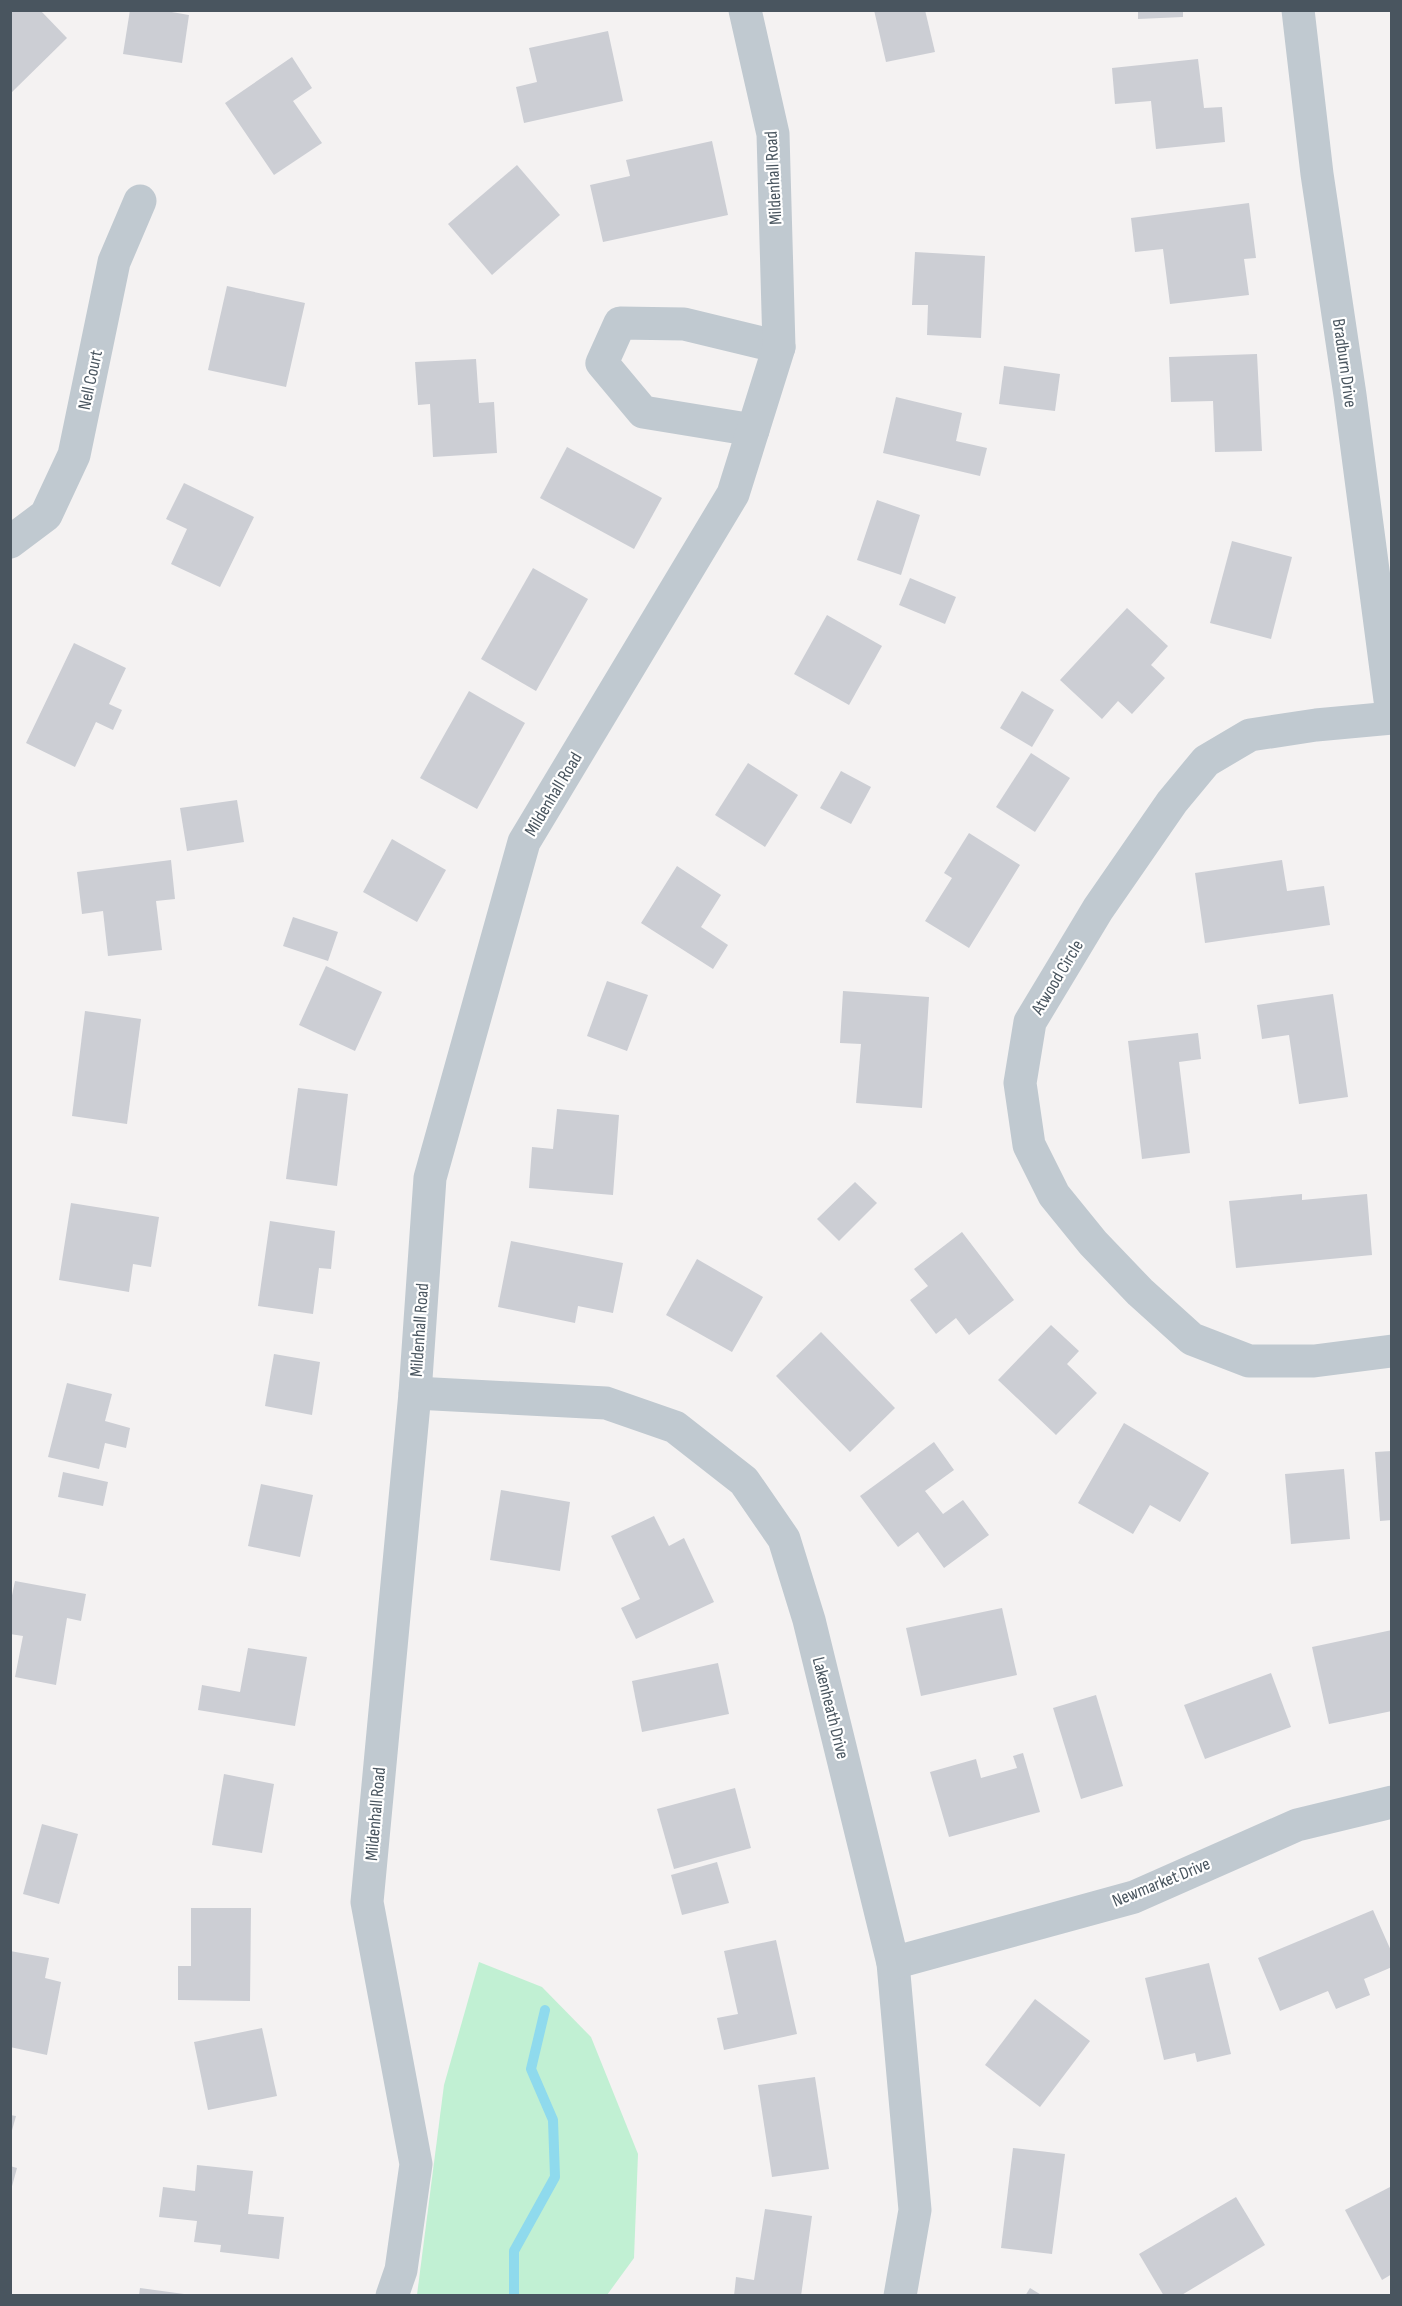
<svg xmlns="http://www.w3.org/2000/svg" width="1402" height="2306" font-family="'Sofia Sans Condensed',sans-serif">
  <style>
    .green { fill: #c1f0d3 }
    .lines { fill: none; stroke-linecap: round; stroke-linejoin: round }
    .stream { stroke: #8fdaed; stroke-width: 10 }
    .building { fill: #ccced4 }
    .minor { stroke: #c0c9d0; stroke-width: 33 }
    .labels { text-anchor: middle; stroke-width: 4.5; stroke-linejoin: round; paint-order: stroke }
    .street-label { font-size: 18px; fill: #49555f; stroke: #fff }
  </style>
  <rect width="100%" height="100%" fill="#f4f2f2"/>
  <path class="green" d="M 479,1962 L 542,1987 L 591,2037 L 638,2154 L 634,2258 L 607,2295 L 417,2295 L 444,2085 Z"/>
  <g class="lines">
    <path class="stream" d="M 514,2296 L 514,2251 L 555,2177 L 553,2120 L 531,2069 L 545,2010"/>
  </g>
  <g class="building">
    <path d="M 10,10 L 40,10 L 67,38 L 10,94 Z"/>
    <path d="M 130,10 L 160,10 L 189,15 L 182,63 L 123,54 Z"/>
    <path d="M 874,10 L 925,10 L 935,52 L 886,62 Z"/>
    <path d="M 1138,10 L 1183,10 L 1183,17 L 1138,19 Z"/>
    <path d="M 608,31 L 623,101 L 524,123 L 516,87 L 537,82 L 529,48 Z"/>
    <path d="M 292,57 L 312,88 L 293,101 L 322,143 L 274,175 L 225,103 Z"/>
    <path d="M 1198,59 L 1204,108 L 1222,107 L 1225,142 L 1156,149 L 1151,101 L 1115,104 L 1112,68 Z"/>
    <path d="M 712,141 L 728,215 L 603,242 L 590,185 L 630,176 L 626,160 Z"/>
    <path d="M 517,165 L 560,215 L 492,275 L 448,224 Z"/>
    <path d="M 1249,203 L 1256,258 L 1244,259 L 1249,295 L 1170,304 L 1163,249 L 1135,252 L 1131,218 Z"/>
    <path d="M 915,252 L 985,256 L 981,338 L 927,335 L 928,305 L 912,305 Z"/>
    <path d="M 227,286 L 305,303 L 286,387 L 208,370 Z"/>
    <path d="M 1257,354 L 1262,451 L 1215,452 L 1213,401 L 1171,402 L 1169,357 Z"/>
    <path d="M 476,359 L 479,403 L 494,402 L 497,453 L 433,457 L 430,404 L 418,405 L 415,362 Z"/>
    <path d="M 1004,366 L 1060,374 L 1055,411 L 999,404 Z"/>
    <path d="M 896,397 L 962,413 L 956,441 L 987,448 L 980,476 L 883,453 Z"/>
    <path d="M 567,447 L 662,498 L 634,549 L 540,498 Z"/>
    <path d="M 184,483 L 254,517 L 220,587 L 171,564 L 187,529 L 166,519 Z"/>
    <path d="M 877,500 L 920,515 L 901,575 L 857,560 Z"/>
    <path d="M 1232,541 L 1292,557 L 1271,639 L 1210,623 Z"/>
    <path d="M 533,568 L 588,599 L 536,691 L 481,659 Z"/>
    <path d="M 910,578 L 956,597 L 945,624 L 899,605 Z"/>
    <path d="M 1127,608 L 1168,646 L 1151,665 L 1165,678 L 1132,714 L 1118,701 L 1102,719 L 1060,680 Z"/>
    <path d="M 827,615 L 882,646 L 849,705 L 794,674 Z"/>
    <path d="M 74,643 L 126,668 L 109,704 L 122,710 L 113,730 L 96,722 L 75,767 L 26,743 Z"/>
    <path d="M 469,691 L 525,723 L 477,809 L 420,778 Z"/>
    <path d="M 1022,691 L 1054,710 L 1032,747 L 1000,728 Z"/>
    <path d="M 1031,753 L 1070,778 L 1035,832 L 996,807 Z"/>
    <path d="M 748,763 L 798,795 L 765,847 L 715,815 Z"/>
    <path d="M 841,771 L 871,787 L 851,824 L 820,808 Z"/>
    <path d="M 237,800 L 244,842 L 187,851 L 180,808 Z"/>
    <path d="M 969,833 L 1020,865 L 969,948 L 925,921 L 952,878 L 944,873 Z"/>
    <path d="M 392,839 L 446,870 L 417,922 L 363,892 Z"/>
    <path d="M 171,860 L 175,899 L 156,901 L 162,950 L 108,956 L 103,911 L 82,914 L 77,872 Z"/>
    <path d="M 1282,860 L 1287,891 L 1324,886 L 1330,925 L 1205,943 L 1195,873 Z"/>
    <path d="M 677,866 L 721,895 L 701,927 L 728,945 L 713,969 L 641,923 Z"/>
    <path d="M 293,917 L 338,932 L 328,961 L 283,946 Z"/>
    <path d="M 326,966 L 382,992 L 355,1051 L 299,1025 Z"/>
    <path d="M 607,981 L 648,995 L 627,1051 L 587,1036 Z"/>
    <path d="M 843,991 L 929,997 L 922,1108 L 856,1103 L 861,1044 L 840,1043 Z"/>
    <path d="M 1333,994 L 1348,1097 L 1299,1104 L 1289,1035 L 1262,1039 L 1257,1005 Z"/>
    <path d="M 85,1011 L 141,1019 L 127,1124 L 72,1116 Z"/>
    <path d="M 1198,1033 L 1201,1059 L 1179,1062 L 1190,1153 L 1142,1159 L 1128,1041 Z"/>
    <path d="M 298,1088 L 348,1094 L 337,1186 L 286,1179 Z"/>
    <path d="M 557,1109 L 619,1115 L 613,1195 L 529,1188 L 532,1147 L 553,1149 Z"/>
    <path d="M 855,1182 L 877,1203 L 839,1241 L 817,1219 Z"/>
    <path d="M 1302,1194 L 1302,1200 L 1367,1194 L 1372,1255 L 1236,1268 L 1229,1201 Z"/>
    <path d="M 71,1203 L 159,1217 L 151,1267 L 133,1264 L 129,1292 L 59,1280 Z"/>
    <path d="M 270,1221 L 335,1231 L 331,1269 L 319,1268 L 313,1314 L 258,1306 Z"/>
    <path d="M 962,1232 L 1014,1300 L 969,1335 L 956,1318 L 936,1334 L 910,1300 L 928,1286 L 914,1269 Z"/>
    <path d="M 511,1241 L 623,1263 L 613,1313 L 578,1306 L 575,1323 L 498,1307 Z"/>
    <path d="M 697,1259 L 763,1297 L 732,1352 L 666,1315 Z"/>
    <path d="M 1051,1325 L 1079,1351 L 1067,1364 L 1097,1393 L 1056,1435 L 998,1380 Z"/>
    <path d="M 821,1332 L 895,1408 L 850,1452 L 776,1376 Z"/>
    <path d="M 274,1354 L 320,1362 L 312,1415 L 265,1406 Z"/>
    <path d="M 67,1383 L 112,1394 L 105,1421 L 130,1428 L 126,1448 L 105,1443 L 99,1469 L 48,1457 Z"/>
    <path d="M 1124,1423 L 1209,1473 L 1180,1522 L 1150,1505 L 1133,1534 L 1078,1503 Z"/>
    <path d="M 934,1442 L 954,1470 L 925,1491 L 943,1514 L 963,1500 L 989,1535 L 944,1568 L 918,1532 L 898,1547 L 860,1496 Z"/>
    <path d="M 1392,1451 L 1392,1520 L 1380,1521 L 1375,1452 Z"/>
    <path d="M 1344,1469 L 1350,1539 L 1291,1544 L 1285,1474 Z"/>
    <path d="M 63,1472 L 108,1482 L 103,1506 L 58,1497 Z"/>
    <path d="M 261,1484 L 313,1495 L 300,1557 L 248,1546 Z"/>
    <path d="M 501,1490 L 570,1502 L 560,1571 L 490,1560 Z"/>
    <path d="M 654,1516 L 669,1546 L 684,1538 L 714,1602 L 636,1639 L 621,1608 L 640,1599 L 611,1536 Z"/>
    <path d="M 15,1581 L 86,1594 L 81,1621 L 67,1618 L 56,1685 L 15,1677 L 23,1636 L 10,1634 L 10,1605 Z"/>
    <path d="M 1002,1608 L 1017,1675 L 921,1696 L 906,1628 Z"/>
    <path d="M 1392,1630 L 1392,1711 L 1329,1724 L 1312,1647 Z"/>
    <path d="M 248,1648 L 307,1657 L 295,1726 L 198,1710 L 202,1685 L 240,1692 Z"/>
    <path d="M 718,1663 L 729,1714 L 642,1732 L 632,1681 Z"/>
    <path d="M 1271,1673 L 1291,1727 L 1205,1759 L 1184,1705 Z"/>
    <path d="M 1096,1695 L 1123,1786 L 1081,1799 L 1053,1708 Z"/>
    <path d="M 1023,1753 L 1040,1812 L 949,1837 L 930,1772 L 976,1759 L 981,1778 L 1017,1768 L 1013,1756 Z"/>
    <path d="M 224,1774 L 274,1784 L 262,1853 L 212,1845 Z"/>
    <path d="M 735,1788 L 751,1848 L 674,1869 L 657,1809 Z"/>
    <path d="M 42,1824 L 78,1834 L 59,1904 L 23,1894 Z"/>
    <path d="M 717,1862 L 729,1903 L 682,1915 L 671,1875 Z"/>
    <path d="M 191,1908 L 251,1908 L 250,2001 L 178,2000 L 178,1966 L 191,1966 Z"/>
    <path d="M 1373,1910 L 1392,1953 L 1392,1967 L 1364,1979 L 1370,1995 L 1336,2009 L 1328,1991 L 1280,2011 L 1258,1958 Z"/>
    <path d="M 776,1940 L 797,2034 L 724,2050 L 717,2018 L 738,2014 L 724,1951 Z"/>
    <path d="M 10,1951 L 49,1958 L 45,1978 L 61,1982 L 47,2055 L 10,2047 Z"/>
    <path d="M 1209,1963 L 1231,2054 L 1197,2062 L 1195,2053 L 1164,2060 L 1145,1978 Z"/>
    <path d="M 1035,1999 L 1090,2041 L 1040,2107 L 985,2065 Z"/>
    <path d="M 262,2028 L 277,2096 L 208,2110 L 194,2042 Z"/>
    <path d="M 815,2077 L 829,2169 L 772,2177 L 758,2085 Z"/>
    <path d="M 10,2115 L 16,2116 L 11,2134 L 10,2134 Z"/>
    <path d="M 1013,2148 L 1065,2154 L 1052,2254 L 1001,2248 Z"/>
    <path d="M 197,2165 L 253,2171 L 248,2214 L 284,2217 L 279,2259 L 220,2252 L 221,2245 L 194,2242 L 197,2221 L 159,2217 L 163,2187 L 195,2191 Z"/>
    <path d="M 10,2166 L 17,2168 L 11,2190 L 10,2190 Z"/>
    <path d="M 1392,2186 L 1392,2274 L 1382,2280 L 1345,2210 Z"/>
    <path d="M 1236,2197 L 1265,2245 L 1180,2296 L 1164,2296 L 1139,2254 Z"/>
    <path d="M 765,2209 L 812,2216 L 801,2296 L 734,2296 L 736,2277 L 754,2280 Z"/>
    <path d="M 140,2288 L 184,2294 L 184,2296 L 139,2296 Z"/>
    <path d="M 1030,2288 L 1043,2296 L 1025,2296 Z"/>
  </g>
  <g class="lines">
    <g class="minor">
      <path d="M 1298,10 L 1317,174 L 1350,395 L 1392,715"/>
      <path d="M 753,430 L 643,412 L 602,363 L 620,323 L 684,324 L 779,347"/>
      <path d="M 10,542 L 46,515 L 74,455 L 114,262 L 140,201"/>
      <path d="M 1392,718 L 1316,725 L 1250,735 L 1206,761 L 1172,802 L 1098,909 L 1030,1022 L 1020,1083 L 1029,1145 L 1054,1195 L 1093,1243 L 1140,1292 L 1192,1339 L 1249,1361 L 1314,1361 L 1392,1351"/>
      <path d="M 415,1393 L 606,1403 L 675,1427 L 744,1481 L 784,1539 L 809,1620 L 893,1963 L 915,2210 L 900,2296"/>
      <path d="M 893,1963 L 1134,1897 L 1297,1825 L 1392,1802"/>
      <path d="M 392,2296 L 401,2270 L 416,2164 L 367,1902 L 415,1393 L 430,1178 L 524,842 L 733,494 L 779,347 L 773,134 L 745,10"/>
    </g>
  </g>
  <g class="labels">
    <g class="street-label">
      <text transform="translate(773 178) rotate(-93)" y="6">Mildenhall Road</text>
      <text transform="translate(1345 363) rotate(82)" y="6">Bradburn Drive</text>
      <text transform="translate(90 380) rotate(-78)" y="6">Nell Court</text>
      <text transform="translate(553 794) rotate(-59)" y="6">Mildenhall Road</text>
      <text transform="translate(1057 977) rotate(-59)" y="6">Atwood Circle</text>
      <text transform="translate(419 1330) rotate(-86)" y="6">Mildenhall Road</text>
      <text transform="translate(831 1708) rotate(76)" y="6">Lakenheath Drive</text>
      <text transform="translate(375 1814) rotate(-85)" y="6">Mildenhall Road</text>
      <text transform="translate(1161 1882) rotate(-22)" y="6">Newmarket Drive</text>
    </g>
  </g>
  <rect width="1402" height="2306" fill="none" stroke="#49555f" stroke-width="24"/>
</svg>
